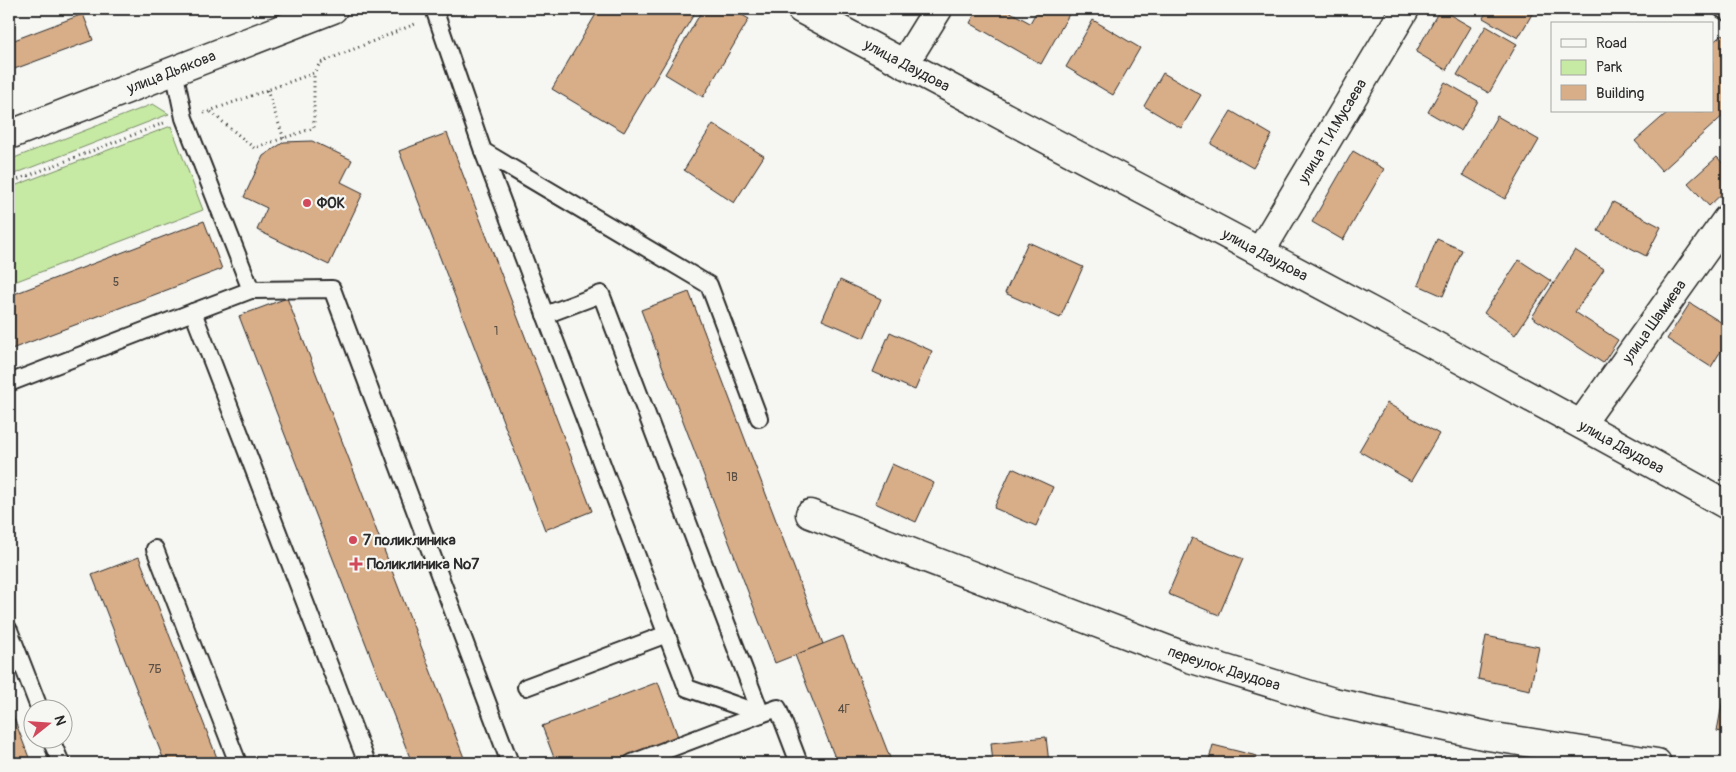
<svg xmlns="http://www.w3.org/2000/svg" width="1736" height="772" font-family="Pangolin,sans-serif">
  <style>
    .green { fill: #c6eaa3; stroke: #788a67 }
    .building { fill: #d8ae89; stroke: #2b2b2b }
    .lines { fill: none; stroke-linecap: round; stroke-linejoin: round }
    .lane-casing { stroke: #2b2b2b; stroke-width: 20 }
    .street-casing { stroke: #2b2b2b; stroke-width: 31 }
    .secondary-casing { stroke: #2b2b2b; stroke-width: 31 }
    .path { stroke: #2b2b2b; stroke-width: 3; stroke-dasharray: 1 4; stroke-linecap: butt }
    .lane { stroke: #f6f6f2; stroke-width: 16 }
    .street { stroke: #f6f6f2; stroke-width: 28 }
    .secondary { stroke: #f6f6f2; stroke-width: 28 }
    .poi-dot { fill: #d1495b; stroke: #f6f6f2; stroke-width: 2 }
    .labels { text-anchor: middle; stroke-width: 4.5; stroke-linejoin: round; paint-order: stroke }
    .number-label { font-size: 12px; fill: #564c42 }
    .street-label { font-size: 15px; fill: #2b2b2b; stroke: #f6f6f2 }
    .poi-label { font-size: 15px; font-weight: bold; fill: #2b2b2b; stroke: #f6f6f2; text-anchor: start }
  </style>
  <rect width="100%" height="100%" fill="#f6f6f2"/>
  <filter id="ink" filterUnits="userSpaceOnUse"><feTurbulence type="fractalNoise" baseFrequency=".02" numOctaves="2"/><feDisplacementMap in="SourceGraphic" scale="10" xChannelSelector="R" yChannelSelector="G"/><feConvolveMatrix kernelMatrix="1 2 1 2 8 2 1 2 1" color-interpolation-filters="sRGB"/></filter>
  <g filter="url(#ink)">
    <g class="green">
      <path d="M 153,104 L 169,114 L 9,176 L 9,160 Z"/>
      <path d="M 171,126 L 203,210 L 9,284 L 9,188 Z"/>
    </g>
    <g class="building">
      <path d="M 599,9 L 697,9 L 624,132 L 552,89 Z"/>
      <path d="M 703,9 L 732,9 L 749,19 L 703,97 L 665,74 Z"/>
      <path d="M 978,9 L 1005,9 L 1030,23 L 1038,9 L 1072,9 L 1041,64 L 970,23 Z"/>
      <path d="M 1440,9 L 1471,27 L 1446,70 L 1416,52 Z"/>
      <path d="M 1488,9 L 1535,9 L 1518,38 L 1483,18 Z"/>
      <path d="M 83,14 L 93,40 L 9,71 L 9,42 Z"/>
      <path d="M 1093,20 L 1140,48 L 1113,95 L 1066,67 Z"/>
      <path d="M 1486,26 L 1517,44 L 1489,93 L 1457,75 Z"/>
      <path d="M 1723,34 L 1727,39 L 1727,112 L 1662,171 L 1635,141 L 1669,111 L 1712,111 L 1712,43 Z"/>
      <path d="M 1163,73 L 1201,95 L 1181,128 L 1144,106 Z"/>
      <path d="M 1445,82 L 1478,101 L 1461,131 L 1428,112 Z"/>
      <path d="M 1231,111 L 1272,135 L 1253,168 L 1211,144 Z"/>
      <path d="M 1497,116 L 1539,140 L 1505,199 L 1463,175 Z"/>
      <path d="M 713,124 L 764,156 L 734,203 L 684,170 Z"/>
      <path d="M 447,133 L 592,511 L 545,530 L 399,151 Z"/>
      <path d="M 312,141 L 352,160 L 341,182 L 363,193 L 329,265 L 257,230 L 267,208 L 244,197 L 263,156 L 284,142 Z"/>
      <path d="M 1353,151 L 1384,169 L 1343,240 L 1312,222 Z"/>
      <path d="M 1717,157 L 1727,168 L 1727,189 L 1709,206 L 1688,183 Z"/>
      <path d="M 1613,202 L 1661,227 L 1646,256 L 1598,231 Z"/>
      <path d="M 204,221 L 222,269 L 9,350 L 9,296 Z"/>
      <path d="M 1437,239 L 1462,250 L 1443,296 L 1418,285 Z"/>
      <path d="M 1028,242 L 1083,267 L 1060,318 L 1005,293 Z"/>
      <path d="M 1575,250 L 1604,269 L 1575,312 L 1618,340 L 1603,363 L 1532,317 Z"/>
      <path d="M 1519,260 L 1551,281 L 1515,335 L 1484,313 Z"/>
      <path d="M 840,280 L 881,299 L 864,338 L 822,320 Z"/>
      <path d="M 689,292 L 823,644 L 775,663 L 641,310 Z"/>
      <path d="M 287,298 L 466,763 L 412,763 L 239,316 Z"/>
      <path d="M 1690,303 L 1727,326 L 1727,341 L 1711,367 L 1667,339 Z"/>
      <path d="M 890,332 L 932,351 L 915,390 L 873,372 Z"/>
      <path d="M 1387,403 L 1439,434 L 1411,481 L 1359,451 Z"/>
      <path d="M 892,464 L 934,483 L 916,522 L 875,503 Z"/>
      <path d="M 1012,468 L 1053,487 L 1036,526 L 994,508 Z"/>
      <path d="M 1192,538 L 1243,559 L 1219,615 L 1168,594 Z"/>
      <path d="M 139,557 L 219,763 L 165,763 L 92,575 Z"/>
      <path d="M 843,636 L 892,763 L 837,763 L 795,655 Z"/>
      <path d="M 1486,636 L 1539,647 L 1530,690 L 1478,679 Z"/>
      <path d="M 658,682 L 678,737 L 609,763 L 556,763 L 542,726 Z"/>
      <path d="M 1725,688 L 1727,688 L 1727,733 L 1717,731 Z"/>
      <path d="M 9,705 L 31,763 L 9,763 Z"/>
      <path d="M 1046,737 L 1049,763 L 993,763 L 991,743 Z"/>
      <path d="M 1213,745 L 1257,756 L 1255,763 L 1208,763 Z"/>
    </g>
    <g class="lines">
      <g class="lane-casing">
        <g id="lane">
          <path d="M 434,9 L 483,151 L 687,688 L 761,714 L 778,708 L 799,763"/>
          <path d="M 1722,9 L 1727,12"/>
          <path d="M 174,70 L 184,118 L 251,290 L 193,312 L 367,763"/>
          <path d="M 483,151 L 709,285 L 759,418"/>
          <path d="M 251,290 L 332,289 L 510,763"/>
          <path d="M 545,315 L 601,294 L 761,714 L 632,763"/>
          <path d="M 9,383 L 193,312"/>
          <path d="M 155,549 L 238,763"/>
          <path d="M 9,630 L 40,710"/>
          <path d="M 526,687 L 667,634"/>
          <path d="M 51,740 L 61,763"/>
        </g>
      </g>
      <g class="street-casing">
        <g id="street">
          <path d="M 904,64 L 938,9"/>
          <path id="s1" d="M 1260,252 L 1405,9"/>
          <path id="s2" d="M 1581,424 L 1727,219"/>
          <path id="s3" d="M 810,514 L 1189,658 L 1333,702 L 1488,736 L 1657,763"/>
        </g>
      </g>
      <g class="secondary-casing">
        <g id="secondary">
          <path id="s4" d="M 801,9 C 1110,173 1421,335 1727,505"/>
          <path id="s5" d="M 9,135 L 333,9"/>
        </g>
      </g>
      <g class="path">
        <path d="M 267,90 L 284,139"/>
        <path d="M 211,112 L 254,148 L 314,128 L 314,73"/>
        <path d="M 204,113 L 314,73 L 320,63 L 415,24"/>
        <path d="M 9,183 L 164,123"/>
      </g>
      <use href="#lane" class="lane"/>
      <use href="#street" class="street"/>
      <use href="#secondary" class="secondary"/>
    </g>
  </g>
  <g class="poi-dot">
    <circle cx="307" cy="203" r="5"/>
    <circle cx="353" cy="540" r="5"/>
    <path d="M353.5 556.5h5v5h5v5h-5v5h-5v-5h-5v-5h5z"/>
  </g>
  <g class="labels">
    <g class="number-label">
      <text x="116" y="286">5</text>
      <text x="496" y="335">1</text>
      <text x="732" y="481">1В</text>
      <text x="155" y="673">7Б</text>
      <text x="844" y="713">4Г</text>
    </g>
    <g class="street-label">
      <text dy="5" stroke="none"><textPath href="#s4" startOffset="120">улица Даудова</textPath></text>
      <text dy="5" stroke="none"><textPath href="#s5" startOffset="174">улица Дьякова</textPath></text>
      <text dy="5" stroke="none"><textPath href="#s1" startOffset="141">улица Т.И.Мусаева</textPath></text>
      <text dy="5" stroke="none"><textPath href="#s4" startOffset="525">улица Даудова</textPath></text>
      <text dy="5" stroke="none"><textPath href="#s2" startOffset="126">улица Шамиева</textPath></text>
      <text dy="5" stroke="none"><textPath href="#s4" startOffset="930">улица Даудова</textPath></text>
      <text dy="5" stroke="none"><textPath href="#s3" startOffset="442">переулок Даудова</textPath></text>
    </g>
    <g class="poi-label">
      <text x="317" y="208">ФОК</text>
      <text x="363" y="545">7 поликлиника</text>
      <text x="367" y="569">Поликлиника №7</text>
    </g>
  </g>
  <rect width="1736" height="772" fill="none" stroke="#f6f6f2" stroke-width="30"/>
  <rect x="15" y="15" width="1706" height="742" fill="none" stroke="#2b2b2b" stroke-width="2" filter="url(#ink)"/>
  <rect x="1551" y="22" width="162" height="90" fill="#f6f6f2" stroke="#a5a5a2"/>
  <rect x="1561" y="39" width="25" height="8" fill="#f6f6f2" stroke="#a5a5a2"/>
  <text x="1596" y="48" font-size="15" fill="#2b2b2b">Road</text>
  <rect x="1561" y="60" width="25" height="15" fill="#c6eaa3" stroke="#a5a5a2"/>
  <text x="1596" y="72" font-size="15" fill="#2b2b2b">Park</text>
  <rect x="1561" y="85" width="25" height="15" fill="#d8ae89" stroke="#a5a5a2"/>
  <text x="1596" y="98" font-size="15" fill="#2b2b2b">Building</text>
  <g transform="translate(48 724) rotate(73)"><circle r="24" fill="#f6f6f2" stroke="#a5a5a2"/>
  <path d="M0-4L9 19L0 12L-9 19Z" fill="#d1495b"/>
  <text y="-8" font-size="14" font-weight="bold" text-anchor="middle" fill="#2b2b2b">N</text>
  </g>
</svg>
